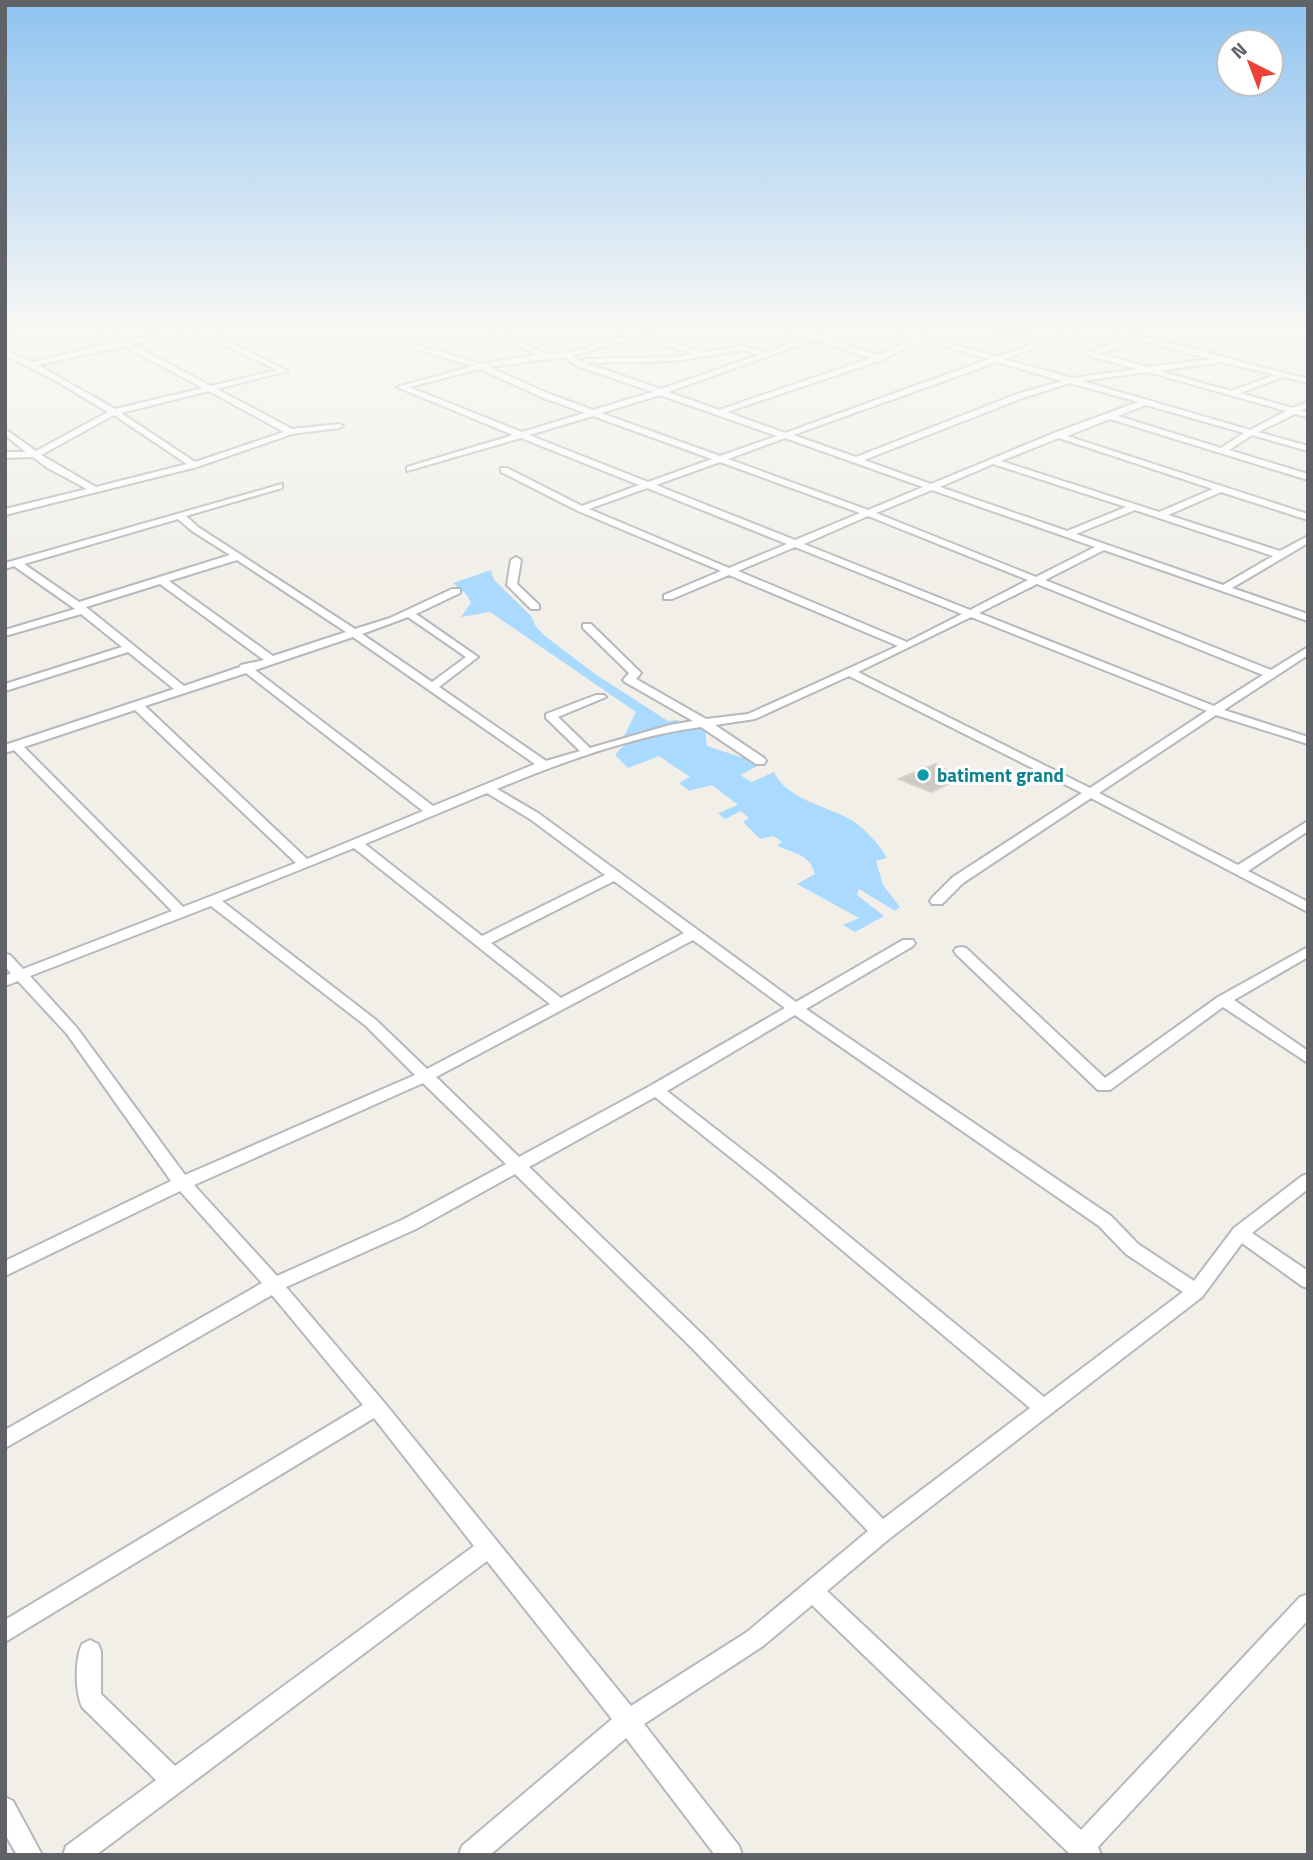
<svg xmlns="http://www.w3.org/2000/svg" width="1313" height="1860" font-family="'Titillium Web',sans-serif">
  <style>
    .water { fill: #aadaff }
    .building { fill: #cccac5; stroke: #d6d1c6; stroke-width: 2 }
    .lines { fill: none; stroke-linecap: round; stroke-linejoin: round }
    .minor-casing { stroke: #b5b8bc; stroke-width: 4 }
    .minor { fill: #fff; fill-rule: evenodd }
    .culture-dot { fill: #0f9aa8; stroke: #fff; stroke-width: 2.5 }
    .labels { text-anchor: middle; stroke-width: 6; stroke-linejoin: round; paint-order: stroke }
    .culture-label { font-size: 19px; font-weight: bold; fill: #0d838f; stroke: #fff; text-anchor: start }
  </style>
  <rect width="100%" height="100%" fill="#f1efe8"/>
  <g class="water">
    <path d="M 491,570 L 494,580 L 531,616 L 536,627 L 545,636 L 595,674 L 668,721 L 678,720 L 682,725 L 623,738 L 636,712 L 490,612 L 461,617 L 471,603 L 467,595 L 453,583 Z"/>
    <path d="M 694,727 L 705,730 L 707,746 L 762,764 L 740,775 L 752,782 L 774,772 C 787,800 828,806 853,821 C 866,830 879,844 887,858 L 876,861 L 883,885 L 900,907 L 895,911 L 859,889 L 857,895 L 884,916 L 855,932 L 843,925 L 859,918 L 797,884 L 815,874 C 810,855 795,853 777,846 L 782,842 L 774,836 L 760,839 L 743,822 L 749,818 L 741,811 L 725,819 L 718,813 L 738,805 L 712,785 L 689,791 L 679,783 L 690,777 L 659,756 L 628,768 L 615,755 C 632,732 666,730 694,727 Z"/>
  </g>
  <path class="building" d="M 935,764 L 949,771 L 937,777 L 948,784 L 931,792 L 899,779 Z"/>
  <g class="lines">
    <g class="minor-casing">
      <g id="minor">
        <path d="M 26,326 L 34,326 L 5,343 L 5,338 Z"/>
        <path d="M 90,326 L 97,326 L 126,341 L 190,326 L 204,326 L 201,328 L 288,371 L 217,389 L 292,429 L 339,424 L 343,426 L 339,428 L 292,434 L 197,467 L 5,515 L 5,509 L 87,489 L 46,467 L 33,457 L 5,458 L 5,452 L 26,452 L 5,435 L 5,429 L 36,451 L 108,412 L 51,378 L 5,355 L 5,350 L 32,362 L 118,342 ZM 193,330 L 277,370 L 211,386 L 132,344 ZM 124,346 L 203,388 L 115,409 L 38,365 ZM 209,391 L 284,432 L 195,462 L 121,413 ZM 114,415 L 187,464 L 96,487 L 41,455 Z"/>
        <path d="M 479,326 L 487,326 L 546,354 L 566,353 L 630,335 L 605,326 L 614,326 L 704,352 L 743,346 L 767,352 L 806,338 L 772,326 L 781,326 L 819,335 L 878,355 L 915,338 L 878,326 L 888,326 L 997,357 L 1037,342 L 981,326 C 1000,326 1031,341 1045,339 C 1063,337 1078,326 1098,326 L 1200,351 L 1225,335 L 1235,326 L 1241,326 L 1231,339 L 1207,353 L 1308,379 L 1308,383 L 1283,377 L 1240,393 L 1293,408 L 1308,402 L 1308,407 L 1301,411 L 1308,412 L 1308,417 L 1295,414 L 1258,432 L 1308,446 L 1308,451 L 1252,435 L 1229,450 L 1308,474 L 1308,480 L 1110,419 L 1067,436 L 1308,514 L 1308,520 L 1221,492 L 1168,515 L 1280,551 L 1308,536 L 1308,543 L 1232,588 L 1308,614 L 1308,621 L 1104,550 L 1045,580 L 1271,670 L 1308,647 L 1308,655 L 1224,710 L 1308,737 L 1308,744 L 1216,715 L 1099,793 L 1238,865 L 1308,821 L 1308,831 L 1248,871 L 1308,902 L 1308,912 L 1091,798 L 963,883 L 942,904 L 932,904 L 930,901 L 932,898 L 953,877 L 1082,793 L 849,676 L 755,719 L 715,725 L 764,758 L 766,761 L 764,764 L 756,764 L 701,727 C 636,735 559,763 497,789 L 538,813 L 796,1002 L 903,940 L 913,940 L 915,943 L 913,946 L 806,1009 L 1111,1216 L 1138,1244 L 1194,1281 L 1234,1228 L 1302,1176 L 1308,1174 L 1308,1189 L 1252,1233 L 1308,1271 L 1308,1288 L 1302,1286 L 1242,1243 L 1202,1297 L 889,1539 L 827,1591 L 1081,1830 L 1300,1597 L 1308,1594 L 1308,1620 L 1098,1847 L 1101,1855 L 1071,1855 L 812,1605 L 763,1646 L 644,1724 L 739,1846 L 742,1855 L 715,1855 L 626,1738 L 490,1855 L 459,1855 L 462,1846 L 612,1719 L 487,1561 L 96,1855 L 63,1855 L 66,1846 L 156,1780 L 82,1707 C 75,1691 75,1659 82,1644 L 90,1640 L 98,1644 L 101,1651 L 101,1694 L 175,1766 L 474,1546 L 374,1418 L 5,1642 L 5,1620 L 363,1405 L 272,1295 L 5,1448 L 5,1430 L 262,1283 L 180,1191 L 5,1276 L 5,1261 L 171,1181 L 67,1034 L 18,981 L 5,986 L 5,976 L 11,973 L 5,967 L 5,954 L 10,955 L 23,969 L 172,911 L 14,750 L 5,753 L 5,745 L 174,689 L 128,652 L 5,691 L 5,684 L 122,647 L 81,614 L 5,636 L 5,630 L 75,609 L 14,566 L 5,569 L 5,563 L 282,484 L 282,488 L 186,516 L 198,527 L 355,629 L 390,618 L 452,589 L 460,589 L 460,593 L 416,614 L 478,657 L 439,687 L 546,761 L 580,751 L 546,718 L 546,714 L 596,695 L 604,695 L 606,697 L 558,717 L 590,748 L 670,725 L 693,721 L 625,682 L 623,680 L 629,673 L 583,628 L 583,624 L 591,624 L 639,671 L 641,673 L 636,679 L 706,719 L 748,714 L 898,646 L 729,575 L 672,599 L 664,599 L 664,595 L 721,571 L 578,511 L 501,472 L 501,468 L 507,468 L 582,506 L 639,485 L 521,438 L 407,471 L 407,467 L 513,435 L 397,387 L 473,366 L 414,349 L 413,347 L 417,345 L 481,364 L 537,355 ZM 1090,328 L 1130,338 L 1089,352 L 1089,356 L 1137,369 L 1072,378 L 1004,359 ZM 638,337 L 694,354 L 674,357 L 585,359 L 582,362 L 572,356 ZM 814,340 L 871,358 L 719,410 L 668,392 ZM 923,340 L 989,359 L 785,433 L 727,412 L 882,360 ZM 1139,340 L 1211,359 L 1148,367 L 1100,354 ZM 743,350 L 759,355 L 661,389 L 585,363 L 674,361 ZM 564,357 L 577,366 L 653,392 L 593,410 L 547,393 L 489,367 ZM 997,362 L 1062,381 L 1017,394 L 856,457 L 793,435 ZM 1222,362 L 1275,375 L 1231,391 L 1159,371 ZM 480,369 L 541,397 L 585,413 L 522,432 L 409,387 ZM 1148,372 L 1286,411 L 1250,430 L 1082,381 ZM 1070,383 L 1138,402 L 1054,433 L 931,484 L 864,460 L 1023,398 ZM 660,395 L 777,436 L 720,456 L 601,413 ZM 1146,405 L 1244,433 L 1221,448 L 1118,416 ZM 593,416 L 712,459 L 648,482 L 529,435 ZM 785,438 L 923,487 L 868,510 L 728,459 ZM 1059,438 L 1213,489 L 1159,512 L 1001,461 ZM 720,462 L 860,513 L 795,540 L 656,485 ZM 993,464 L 1126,507 L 1067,531 L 940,487 ZM 647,488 L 787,544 L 729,568 L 589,509 ZM 932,490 L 1095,547 L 1036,577 L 876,513 ZM 1135,510 L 1273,556 L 1223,585 L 1076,534 ZM 868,516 L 1028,580 L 970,610 L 804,544 ZM 178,519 L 192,531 L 230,555 L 79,602 L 24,564 ZM 795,547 L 962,614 L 907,642 L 738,571 ZM 237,560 L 346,632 L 273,656 L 169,581 ZM 160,584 L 264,660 L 241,665 L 240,667 L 184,686 L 86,607 ZM 1037,584 L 1263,675 L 1214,706 L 979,613 ZM 408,617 L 466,657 L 432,682 L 362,634 ZM 971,617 L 1207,711 L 1090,788 L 858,672 ZM 353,637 L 535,764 L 433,806 L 255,670 ZM 246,673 L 423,811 L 307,859 L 145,706 ZM 135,710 L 296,863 L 183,907 L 24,747 ZM 487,793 L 530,819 L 605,875 L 482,936 L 365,844 ZM 354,848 L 550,1004 L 427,1069 L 376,1020 L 222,901 ZM 614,881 L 684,933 L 561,998 L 491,943 ZM 211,906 L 366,1026 L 415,1075 L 185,1175 L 77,1028 L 30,976 ZM 693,940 L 785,1008 L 650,1086 L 519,1157 L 436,1077 ZM 795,1015 L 1099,1226 L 1126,1254 L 1183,1292 L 1044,1397 L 772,1173 L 667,1091 ZM 423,1083 L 506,1164 L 404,1219 L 277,1276 L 194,1185 ZM 655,1097 L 760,1181 L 1030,1408 L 883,1519 L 706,1338 L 529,1167 ZM 515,1174 L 692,1348 L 868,1531 L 747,1632 L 631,1706 L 383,1401 L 286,1287 L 416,1229 Z"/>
        <path d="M 516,557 L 521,560 L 517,584 L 539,605 L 539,609 L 531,609 L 507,585 L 511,560 Z"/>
        <path d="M 961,947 L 966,948 L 1105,1078 L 1218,997 L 1308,947 L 1308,957 L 1234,1000 L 1308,1051 L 1308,1063 L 1223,1007 L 1110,1090 L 1098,1090 L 956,954 L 954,951 L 956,948 Z"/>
        <path d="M 5,1797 L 13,1801 L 42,1855 L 17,1855 L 5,1834 Z"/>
      </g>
    </g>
    <use href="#minor" class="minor"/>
  </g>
  <linearGradient id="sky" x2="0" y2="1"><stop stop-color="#8fc3f1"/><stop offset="0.56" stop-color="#f9f8f5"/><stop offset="1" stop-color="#f9f8f5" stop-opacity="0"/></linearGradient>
  <rect width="1313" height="586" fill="url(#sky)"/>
  <circle class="culture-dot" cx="923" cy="775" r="7"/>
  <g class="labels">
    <g class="culture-label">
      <text x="937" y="782">batiment grand</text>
    </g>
  </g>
  <rect width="1313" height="1860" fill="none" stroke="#5f6368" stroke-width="14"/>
  <g transform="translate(1250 63) rotate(318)"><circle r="33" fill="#ffffff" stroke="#bfc1c3" stroke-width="2"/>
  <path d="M0-5L12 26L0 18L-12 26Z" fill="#ea4335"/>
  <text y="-10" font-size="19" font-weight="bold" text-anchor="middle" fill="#5f6368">N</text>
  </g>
</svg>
